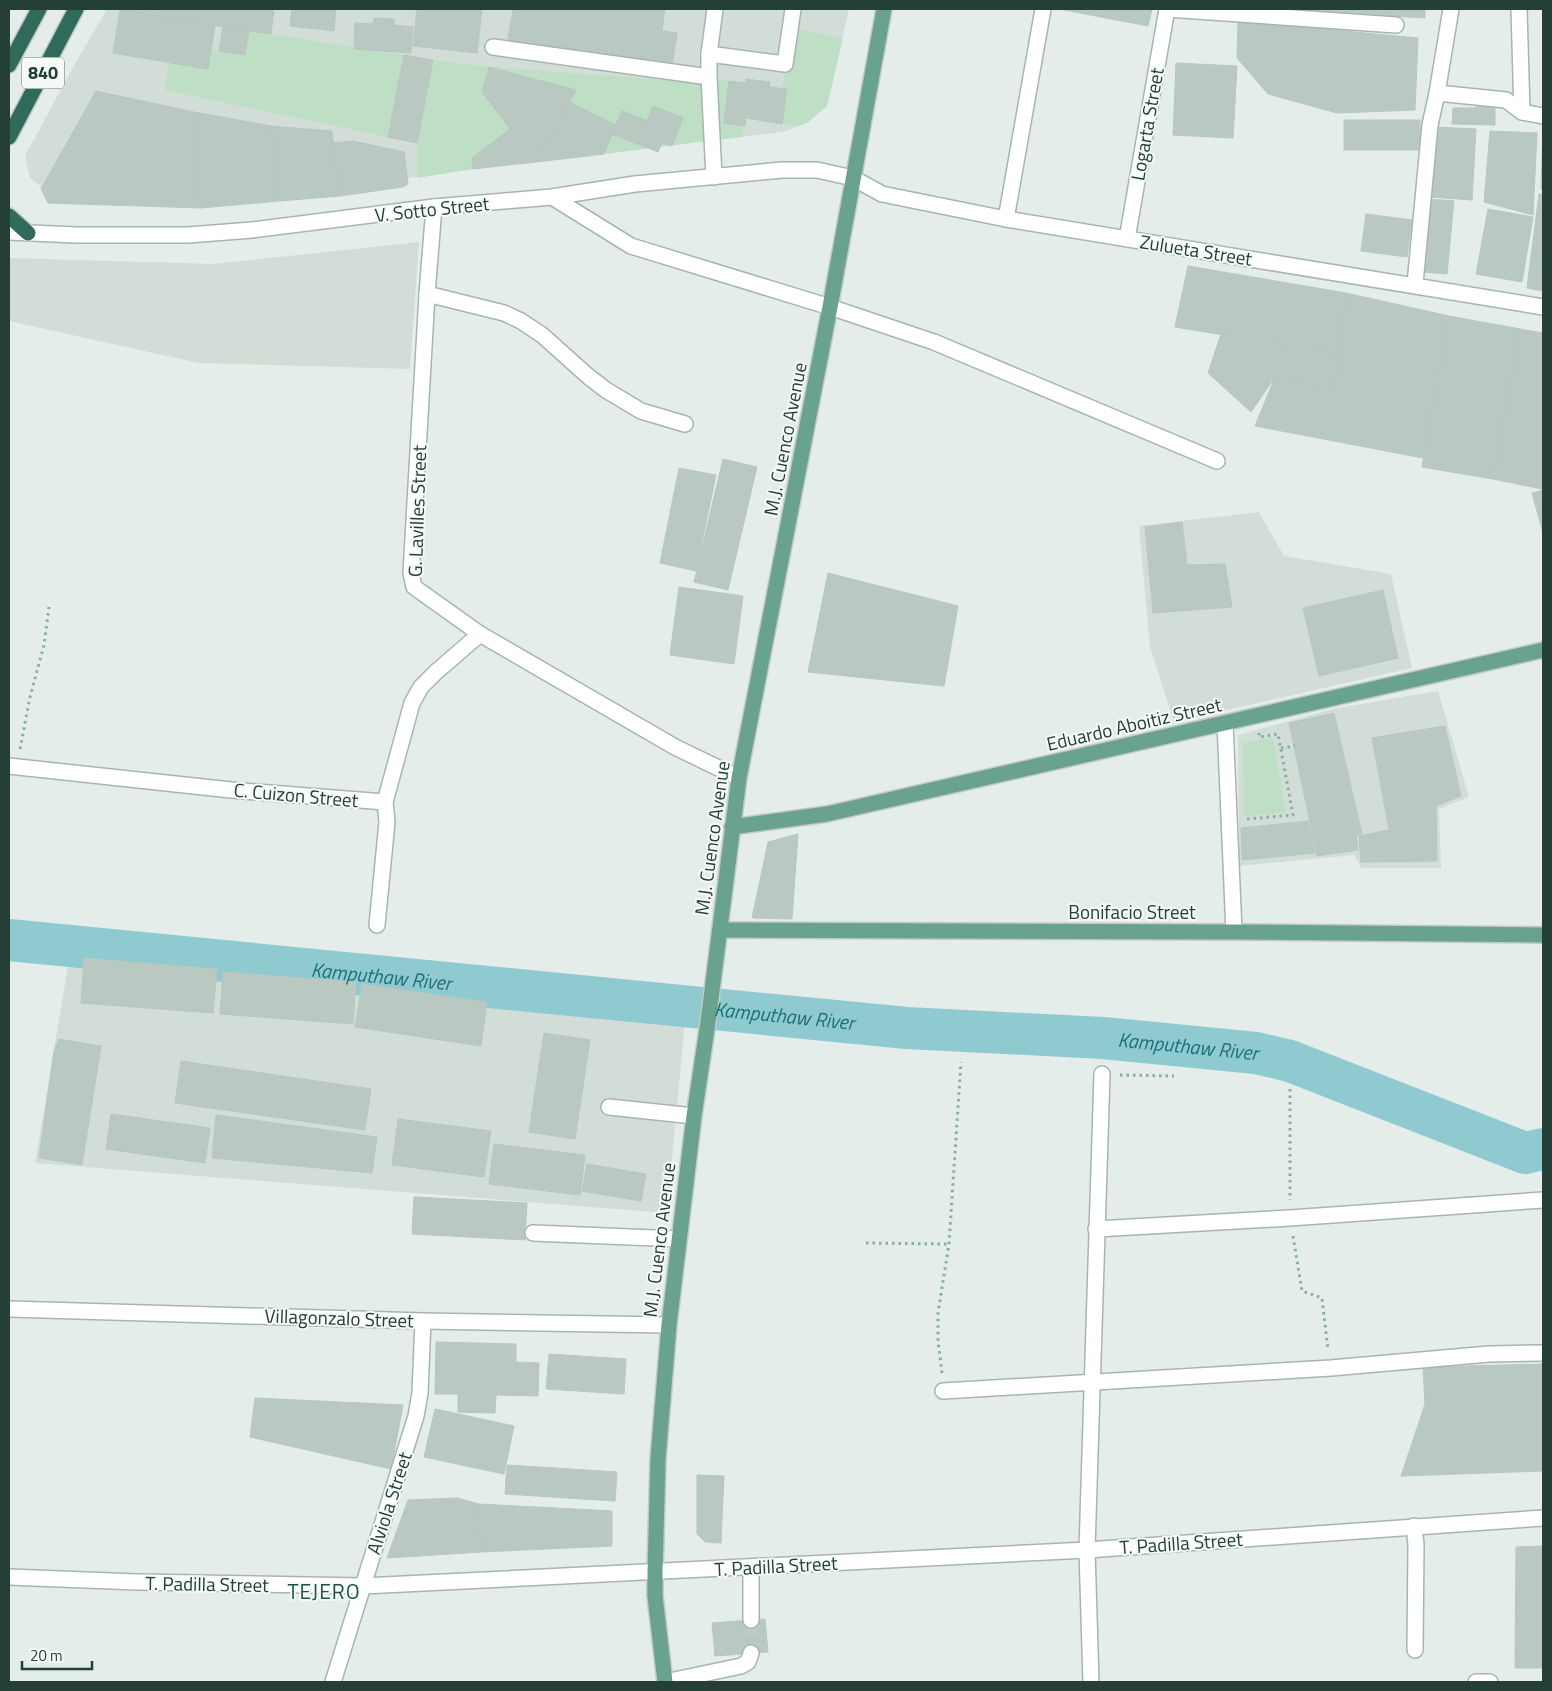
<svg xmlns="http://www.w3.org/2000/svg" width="1552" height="1691" font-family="'Titillium Web',sans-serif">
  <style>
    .built { fill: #d2ddd8 }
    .green { fill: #bedec5 }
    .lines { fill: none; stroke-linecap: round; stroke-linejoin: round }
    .river { stroke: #8ecad0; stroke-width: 42 }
    .building { fill: #bac8c2; stroke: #b7c7bf }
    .minor-tunnel { stroke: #becac5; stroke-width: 15; stroke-dasharray: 15 8; stroke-linecap: butt }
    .minor-casing { stroke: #a7b5b0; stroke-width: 18 }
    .major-casing { stroke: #c2c9c7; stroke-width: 18 }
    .highway-casing { stroke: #c2c9c7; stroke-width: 18 }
    .path { stroke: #86b0a0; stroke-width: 3; stroke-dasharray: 2.5 4; stroke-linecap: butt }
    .minor { stroke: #fff; stroke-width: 15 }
    .major { stroke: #6aa290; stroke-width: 15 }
    .highway { stroke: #306a5b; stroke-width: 15 }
    .labels { text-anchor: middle; stroke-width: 4; stroke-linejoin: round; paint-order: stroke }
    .shield { fill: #f5faf7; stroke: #637770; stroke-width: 1 }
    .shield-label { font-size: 18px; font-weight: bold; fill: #243f36 }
    .street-label { font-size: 19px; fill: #243f36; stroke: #f5faf7 }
    .water-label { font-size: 20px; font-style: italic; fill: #1f707a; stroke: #f5faf7 }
    .quarter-label { font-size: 21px; letter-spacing: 1px; fill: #205142; stroke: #f5faf7 }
  </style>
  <rect width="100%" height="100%" fill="#e4ede9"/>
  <g class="built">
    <path d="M 107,9 L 849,9 L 827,106 L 807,123 L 783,132 L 473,169 L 285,195 L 48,192 L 30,178 L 25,156 L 71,71 Z"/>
    <path d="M 419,242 L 410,369 L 199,363 L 9,321 L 9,258 L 214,264 Z"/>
    <path d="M 1259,512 L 1284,556 L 1391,574 L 1412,668 L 1174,722 L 1150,647 L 1139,526 Z"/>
    <path d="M 1438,691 L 1469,797 L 1439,809 L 1441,868 L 1361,868 L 1355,855 L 1239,866 L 1238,735 L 1337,708 Z"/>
    <path d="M 70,954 L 686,1010 L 667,1213 L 35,1163 Z"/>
  </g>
  <g class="green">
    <path d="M 790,28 L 843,38 L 827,106 L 807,123 L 799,126 L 782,124 L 787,89 L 783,88 Z"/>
    <path d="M 249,31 L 404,55 L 388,137 L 165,90 L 169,62 L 208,68 L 211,49 L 245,55 Z"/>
    <path d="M 433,60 L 490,67 L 701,83 L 707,141 L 604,154 L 616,125 L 569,102 L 576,90 L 489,67 L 482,92 L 510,129 L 472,158 L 473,169 L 417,178 L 417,143 Z"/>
    <path d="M 713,79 L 729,81 L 724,123 L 741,125 L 744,137 L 717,140 Z"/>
    <path d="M 1273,738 L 1286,812 L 1244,816 L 1243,743 Z"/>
  </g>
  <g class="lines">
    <path class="river" id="s1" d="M 9,940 L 907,1028 L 1103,1038 L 1256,1053 L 1290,1061 L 1525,1153 L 1543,1149"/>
  </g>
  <g class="building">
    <path d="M 116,9 L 160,9 L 158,16 Z"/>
    <path d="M 160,9 L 181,9 L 179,20 L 158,16 Z"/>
    <path d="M 181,9 L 274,9 L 271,34 L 179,20 Z"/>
    <path d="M 292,9 L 336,9 L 334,31 L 290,26 Z"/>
    <path d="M 417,9 L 482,9 L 477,53 L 413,46 Z"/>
    <path d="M 513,9 L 665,9 L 662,31 L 677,33 L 672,65 L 508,40 Z"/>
    <path d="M 1059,9 L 1152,9 L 1148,26 Z"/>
    <path d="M 1288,9 L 1425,9 L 1425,18 L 1324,12 Z"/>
    <path d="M 120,10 L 215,26 L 208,69 L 113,53 Z"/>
    <path d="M 374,18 L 394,19 L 394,25 L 413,27 L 411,53 L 354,49 L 355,23 L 373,24 Z"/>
    <path d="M 1238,21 L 1418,38 L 1415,110 L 1337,113 L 1268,94 L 1237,58 Z"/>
    <path d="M 223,27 L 249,31 L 245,55 L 219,51 Z"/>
    <path d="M 404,55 L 433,60 L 417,143 L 388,137 Z"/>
    <path d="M 1176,63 L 1237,66 L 1233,138 L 1173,135 Z"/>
    <path d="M 489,67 L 576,90 L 536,162 L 473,169 L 472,158 L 510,129 L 482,92 Z"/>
    <path d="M 746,79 L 770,82 L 769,87 L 787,89 L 782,124 L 746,118 L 745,126 L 724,123 L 729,81 L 746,83 Z"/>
    <path d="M 96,91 L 194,112 L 201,208 L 48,203 L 41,189 Z"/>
    <path d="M 569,102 L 616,125 L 604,154 L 536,162 Z"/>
    <path d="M 1476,104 L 1495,104 L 1495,125 L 1452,124 L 1453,108 L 1476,108 Z"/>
    <path d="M 653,106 L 683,118 L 672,146 L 662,143 L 658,152 L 638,144 Z"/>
    <path d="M 622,111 L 647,121 L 638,144 L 612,134 Z"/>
    <path d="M 194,112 L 271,126 L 279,201 L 201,208 Z"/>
    <rect x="1344" y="120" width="76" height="30"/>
    <path d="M 271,126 L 332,131 L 340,196 L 279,201 Z"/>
    <path d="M 1434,127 L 1476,129 L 1472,200 L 1430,197 Z"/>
    <path d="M 1490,131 L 1537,133 L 1533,215 L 1484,202 Z"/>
    <path d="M 1543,132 L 1543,189 L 1541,189 Z"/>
    <path d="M 353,141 L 404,152 L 408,184 L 403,187 L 340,196 L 333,143 Z"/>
    <path d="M 1539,194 L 1543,194 L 1543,291 L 1527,288 Z"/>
    <path d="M 1429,199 L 1454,201 L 1447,274 L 1423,272 Z"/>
    <path d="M 1488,209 L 1533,217 L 1522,282 L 1476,274 Z"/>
    <path d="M 1366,214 L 1412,220 L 1407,257 L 1361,251 Z"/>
    <path d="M 1188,266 L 1346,293 L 1339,354 L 1175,327 Z"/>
    <path d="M 1346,293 L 1449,316 L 1423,458 L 1255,426 L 1275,377 L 1334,389 Z"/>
    <path d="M 1449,316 L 1520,329 L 1493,479 L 1422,467 Z"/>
    <path d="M 1520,329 L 1543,333 L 1543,480 L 1542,489 L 1493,479 Z"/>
    <path d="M 1221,334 L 1339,354 L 1334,389 L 1275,377 L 1251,412 L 1208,373 Z"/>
    <path d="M 723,459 L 757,467 L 728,590 L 694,582 Z"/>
    <path d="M 679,468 L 716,475 L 696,571 L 660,563 Z"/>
    <path d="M 1543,490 L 1543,533 L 1532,493 Z"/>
    <path d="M 1182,522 L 1187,565 L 1225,564 L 1232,607 L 1153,613 L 1145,527 Z"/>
    <path d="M 828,573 L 958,606 L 944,686 L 808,672 Z"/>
    <path d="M 679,587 L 743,596 L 734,664 L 670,655 Z"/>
    <path d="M 1383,590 L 1398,658 L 1319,676 L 1303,608 Z"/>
    <path d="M 1334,713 L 1362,834 L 1356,835 L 1358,850 L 1317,856 L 1289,723 Z"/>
    <path d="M 1445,726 L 1461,796 L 1436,806 L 1437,861 L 1361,862 L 1359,836 L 1389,830 L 1372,738 Z"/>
    <path d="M 1308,821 L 1315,853 L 1242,860 L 1241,828 Z"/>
    <path d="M 798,834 L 792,919 L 752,918 L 768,842 Z"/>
    <path d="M 84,958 L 217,969 L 213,1013 L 81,1003 Z"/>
    <path d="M 223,972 L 356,982 L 353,1024 L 220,1014 Z"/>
    <path d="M 362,984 L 487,1002 L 481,1046 L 355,1027 Z"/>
    <path d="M 544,1033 L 590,1040 L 575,1139 L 529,1132 Z"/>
    <path d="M 59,1039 L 101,1046 L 82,1165 L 39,1158 L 54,1051 Z"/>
    <path d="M 181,1061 L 371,1089 L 365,1130 L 175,1103 Z"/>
    <path d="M 111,1114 L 210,1128 L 205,1163 L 106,1149 Z"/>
    <path d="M 216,1115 L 377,1137 L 372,1173 L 212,1158 Z"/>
    <path d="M 398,1119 L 491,1131 L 484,1177 L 392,1165 Z"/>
    <path d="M 494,1144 L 585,1155 L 580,1195 L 489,1184 Z"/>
    <path d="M 587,1164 L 646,1174 L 641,1201 L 582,1191 Z"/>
    <path d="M 414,1197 L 527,1203 L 525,1240 L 412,1234 Z"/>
    <path d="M 436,1342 L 516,1344 L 516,1362 L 539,1363 L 538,1396 L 496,1395 L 495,1413 L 458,1412 L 458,1394 L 435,1394 Z"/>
    <path d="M 549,1354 L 626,1359 L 624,1394 L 546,1389 Z"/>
    <path d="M 1543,1364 L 1543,1471 L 1401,1476 L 1425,1404 L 1423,1367 Z"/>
    <path d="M 255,1398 L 403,1405 L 391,1469 L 250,1437 Z"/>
    <path d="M 435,1409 L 514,1426 L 504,1474 L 424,1457 Z"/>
    <path d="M 507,1465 L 617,1472 L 615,1501 L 505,1494 Z"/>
    <path d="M 697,1475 L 724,1476 L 721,1543 L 705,1542 L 697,1534 Z"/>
    <path d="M 457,1498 L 479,1504 L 481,1552 L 387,1558 L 408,1500 Z"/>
    <path d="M 479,1504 L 612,1511 L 612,1546 L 481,1552 Z"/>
    <path d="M 1543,1546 L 1543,1668 L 1515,1668 L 1516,1547 Z"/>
    <path d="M 765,1619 L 768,1652 L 715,1656 L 712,1623 Z"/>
  </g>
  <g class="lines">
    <path class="minor-tunnel" d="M 751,1620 L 751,1653"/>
    <g class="minor-casing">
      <g id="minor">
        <path d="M 1167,9 L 1396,25"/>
        <path d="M 1519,9 L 1522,112"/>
        <path d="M 493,47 L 709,77 L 714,177"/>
        <path d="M 709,54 L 785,64 L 793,9"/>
        <path d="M 709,77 L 709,54 L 715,9"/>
        <path d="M 1437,93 L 1451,9"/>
        <path d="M 552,197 L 631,246 L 830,307 L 934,342 L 1217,461"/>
        <path d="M 434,207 L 427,294 L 411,573 L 414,587 L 480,634 L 675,747 L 739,778"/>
        <path d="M 1006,219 L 1043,9"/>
        <path d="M 9,232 L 76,235 L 188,235 L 252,230 L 434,207 L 552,197 L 635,184 L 782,170 L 817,170 L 853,178 L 882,194 L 1006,219 L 1543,307"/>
        <path d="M 1127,239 L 1167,9"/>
        <path d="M 1415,284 L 1430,125 L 1437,93 L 1506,100 L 1522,112 L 1543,116"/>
        <path d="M 427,294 L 504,313 L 521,321 L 542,335 L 589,377 L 606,390 L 641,411 L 685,424"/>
        <path d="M 1225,723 L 1234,932"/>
        <path d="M 9,766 L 231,790 L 385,802"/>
        <path d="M 377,925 L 387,822 L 385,802 L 412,703 L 421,687 L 436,672 L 480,634"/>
        <path d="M 609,1107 L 694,1116"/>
        <path d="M 1096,1229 L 1290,1218 L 1543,1200"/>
        <path d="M 533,1233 L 679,1239"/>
        <path d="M 9,1309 L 423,1321 L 669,1325"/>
        <path d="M 943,1391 L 1331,1368 L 1489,1354 L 1543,1353"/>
        <path d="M 1414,1526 L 1416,1545 L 1415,1650"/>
        <path d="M 751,1568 L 751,1620"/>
        <path d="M 9,1577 L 137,1582 L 363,1586 L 1087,1550 L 1543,1518"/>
        <path d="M 333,1682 L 416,1416 L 420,1393 L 423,1321"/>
        <path d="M 665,1682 L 741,1666 L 748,1662 L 751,1653"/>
        <path d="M 1091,1682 L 1087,1550 L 1102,1074"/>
        <path d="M 1476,1682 L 1490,1682"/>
      </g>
    </g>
    <g class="major-casing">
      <g id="major">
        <path d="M 732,827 L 827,814 L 1543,650"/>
        <path d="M 720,930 L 1234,932 L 1543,935"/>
        <path d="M 665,1682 L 655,1596 L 655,1573 L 658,1459 L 669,1325 L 694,1116 L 708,1022 L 739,778 L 830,307 L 884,9"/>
      </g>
    </g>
    <g class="highway-casing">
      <g id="highway">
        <path d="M 9,65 L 39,9"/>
        <path d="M 9,137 L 76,9"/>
        <path d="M 9,216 L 28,233"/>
      </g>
    </g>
    <g class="path">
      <path d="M 1281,748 L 1295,746"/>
      <path d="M 20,749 L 30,697 L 44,645 L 49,607"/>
      <path d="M 1247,819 L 1293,815 L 1278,734 L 1259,737 L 1259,733"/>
      <path d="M 1120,1075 L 1174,1076"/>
      <path d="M 1290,1089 L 1290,1200"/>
      <path d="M 1293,1236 L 1302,1291 L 1322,1298 L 1328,1350"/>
      <path d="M 866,1243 L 949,1244"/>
      <path d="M 942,1373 L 938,1341 L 938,1313 L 949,1244 L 961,1062"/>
    </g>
    <use href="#minor" class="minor"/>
    <use href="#major" class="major"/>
    <use href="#highway" class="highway"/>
  </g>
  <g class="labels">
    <rect class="shield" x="22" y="57.5" width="42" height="31" rx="4"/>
    <g class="shield-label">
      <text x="43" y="79">840</text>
    </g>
    <g class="street-label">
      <text transform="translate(1147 124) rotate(-80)" y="7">Logarta Street</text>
      <text transform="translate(432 209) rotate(-6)" y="7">V. Sotto Street</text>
      <text transform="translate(1196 250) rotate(9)" y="7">Zulueta Street</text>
      <text transform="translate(785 439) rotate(-79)" y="7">M.J. Cuenco Avenue</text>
      <text transform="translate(417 511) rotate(-88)" y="7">G. Lavilles Street</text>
      <text transform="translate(1134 724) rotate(-13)" y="7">Eduardo Aboitiz Street</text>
      <text transform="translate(296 795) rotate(5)" y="7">C. Cuizon Street</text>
      <text transform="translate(712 838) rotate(-82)" y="7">M.J. Cuenco Avenue</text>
      <text x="1132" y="919">Bonifacio Street</text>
      <text transform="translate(659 1240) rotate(-83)" y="7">M.J. Cuenco Avenue</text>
      <text transform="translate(339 1318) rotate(2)" y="7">Villagonzalo Street</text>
      <text transform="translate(389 1503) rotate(-72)" y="7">Alviola Street</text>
      <text transform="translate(1181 1543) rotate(-4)" y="7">T. Padilla Street</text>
      <text transform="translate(776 1566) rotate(-3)" y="7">T. Padilla Street</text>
      <text transform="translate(207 1584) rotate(1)" y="7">T. Padilla Street</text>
    </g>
    <g class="water-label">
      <text dy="7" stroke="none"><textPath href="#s1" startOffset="374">Kamputhaw River</textPath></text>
      <text dy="7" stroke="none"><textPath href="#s1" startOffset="779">Kamputhaw River</textPath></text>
      <text dy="7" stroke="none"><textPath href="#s1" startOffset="1184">Kamputhaw River</textPath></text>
    </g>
    <g class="quarter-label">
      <text x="324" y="1599">TEJERO</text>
    </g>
  </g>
  <rect width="1552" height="1691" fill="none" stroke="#243f36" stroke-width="20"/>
  <path d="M22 1661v8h70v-8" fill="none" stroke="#243f36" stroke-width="2.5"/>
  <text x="30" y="1661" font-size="15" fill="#243f36" stroke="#f5faf7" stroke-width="4" paint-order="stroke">20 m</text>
</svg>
